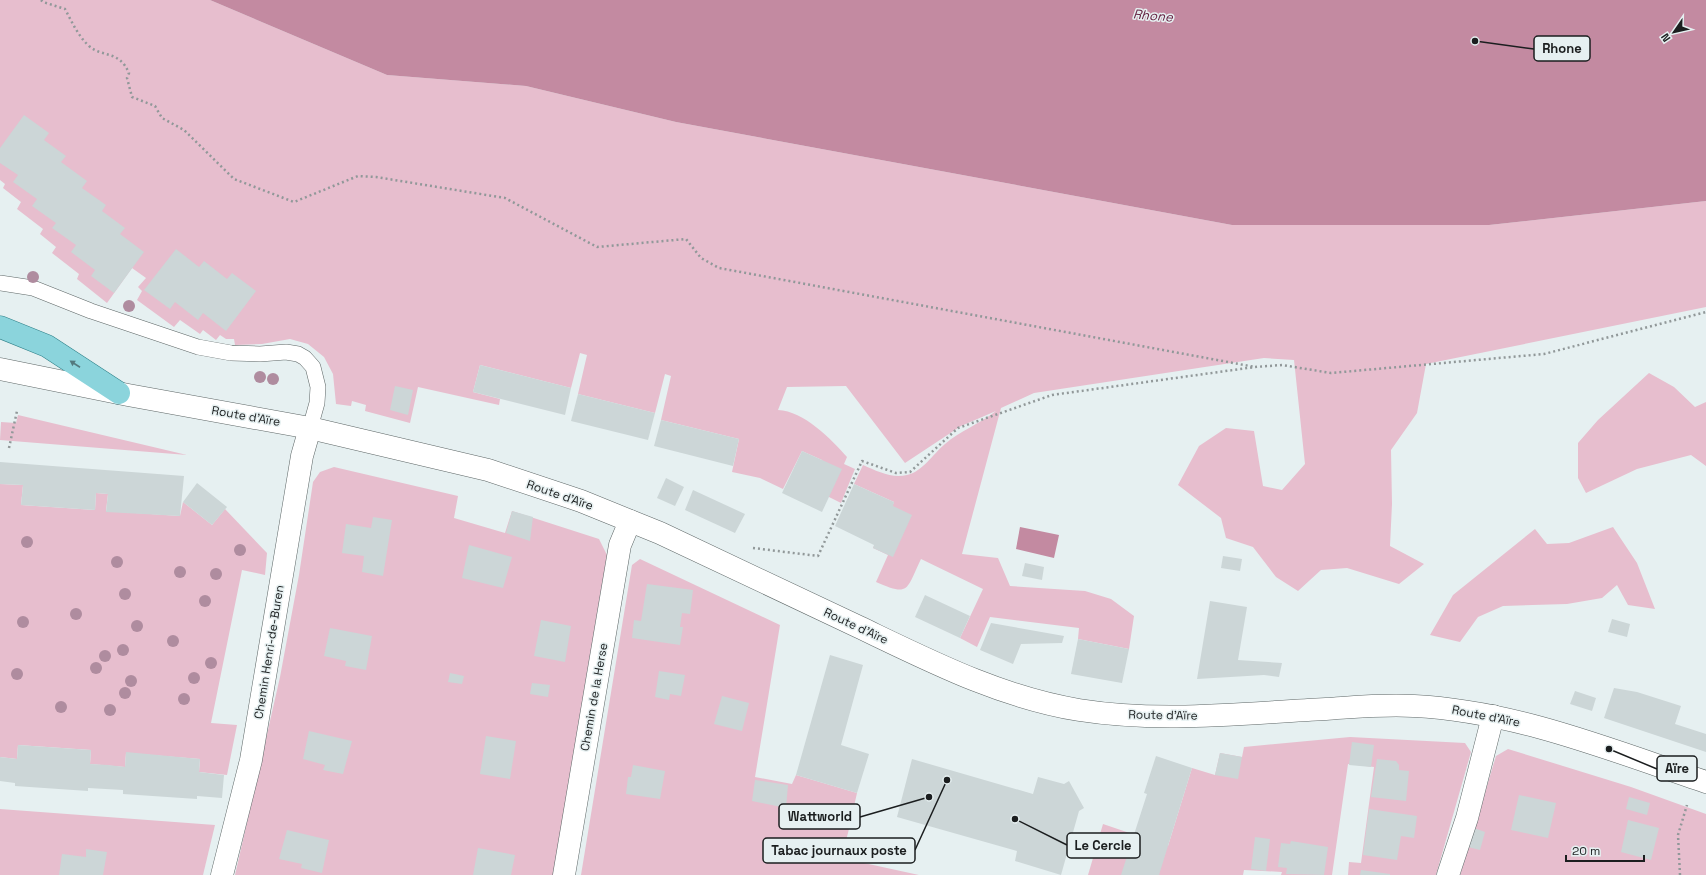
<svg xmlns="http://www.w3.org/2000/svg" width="1706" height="875" font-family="'Space Grotesk',sans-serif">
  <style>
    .green { fill: #e7bece }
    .water { fill: #c38aa1 }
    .building { fill: #ccd6d7 }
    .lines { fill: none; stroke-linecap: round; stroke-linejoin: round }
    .service-casing { stroke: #5e6767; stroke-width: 16 }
    .minor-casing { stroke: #5e6767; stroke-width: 23 }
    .tertiary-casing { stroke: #5e6767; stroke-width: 23 }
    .primary-casing { stroke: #31828a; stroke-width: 23 }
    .path { stroke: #919899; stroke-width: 2.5; stroke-dasharray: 2 3; stroke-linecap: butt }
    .service { stroke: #fff; stroke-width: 15 }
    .minor { stroke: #fff; stroke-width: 22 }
    .tertiary { stroke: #fff; stroke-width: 22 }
    .primary { stroke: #8bd4dc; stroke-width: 22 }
    .tree { fill: #af8c9f }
    .oneway { fill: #53797e }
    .labels { text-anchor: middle; stroke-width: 3; stroke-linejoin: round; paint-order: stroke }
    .street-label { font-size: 12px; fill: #1b1e1f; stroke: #e6f0f1 }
    .water-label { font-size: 13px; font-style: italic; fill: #652142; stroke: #e6f0f1 }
    .leader { fill: none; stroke: #1b1e1f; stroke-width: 1.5 }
    .callout-dot { fill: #1b1e1f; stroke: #e6f0f1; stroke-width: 1.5 }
    .callout { fill: #e6f0f1; stroke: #1b1e1f; stroke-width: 1.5 }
    .callout-label { font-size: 13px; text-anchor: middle; font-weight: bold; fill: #1b1e1f }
  </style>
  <rect width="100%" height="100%" fill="#e6f0f1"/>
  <g class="green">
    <path d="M 0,0 L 210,0 L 387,75 L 526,86 L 676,122 L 1232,225 L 1489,225 L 1706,201 L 1706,307 L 1426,364 L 1417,413 L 1391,450 L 1392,504 L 1390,546 L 1424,564 L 1399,584 L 1347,568 L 1321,570 L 1298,591 L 1276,577 L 1253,547 L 1226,538 L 1221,518 L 1178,485 L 1199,446 L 1226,428 L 1254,431 L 1263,486 L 1282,490 L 1305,464 L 1294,360 L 1264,358 L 1034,393 L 1001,408 L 962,554 L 998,558 L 1010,586 L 1085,591 L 1111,599 L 1134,616 L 1129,649 L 1078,639 L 1079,628 L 990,617 L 977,647 L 960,638 L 983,589 L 921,559 C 906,590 910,597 876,582 L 888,555 L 873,548 L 894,502 L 854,484 L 863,465 C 877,471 892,479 907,475 C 922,472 933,454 945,444 C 960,431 981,423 996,411 L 961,426 L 905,463 L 846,386 L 787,387 L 778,410 C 804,411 831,439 847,457 L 844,464 L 855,469 L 841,503 L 829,497 L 822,460 L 802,451 L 783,489 L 760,478 L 732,472 L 739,439 L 661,420 L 671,376 L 665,374 L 655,413 L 578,394 L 587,355 L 580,353 L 571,388 L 480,365 L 473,392 L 500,399 L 499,405 L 418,387 L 410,423 L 365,411 L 366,405 L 352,401 L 351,406 L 336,404 L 333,374 L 324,357 L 308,344 L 290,339 L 262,344 L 235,345 L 234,339 L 226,339 L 220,335 L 216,340 L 203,330 L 200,334 L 180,320 L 174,327 L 137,300 L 142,291 L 138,287 L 146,278 L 132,268 L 107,303 L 77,279 L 79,274 L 52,253 L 56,247 L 40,234 L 43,229 L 17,209 L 21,202 L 3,188 L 5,184 L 0,180 Z"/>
    <path d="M 1649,373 L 1674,387 L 1695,407 L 1706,402 L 1706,466 L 1691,455 L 1637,469 L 1586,493 L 1578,478 L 1578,443 L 1598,420 Z"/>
    <path d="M 18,415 L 187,455 L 0,440 L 1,422 L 16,423 Z"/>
    <path d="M 334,467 L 458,496 L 454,518 L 505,533 L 512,511 L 599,539 L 607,555 L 553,875 L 235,875 L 280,677 L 299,575 L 313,482 L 320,472 Z"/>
    <path d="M 0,484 L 23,485 L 21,505 L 95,510 L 96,493 L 108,494 L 106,511 L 180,516 L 183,502 L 212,525 L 225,509 L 267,553 L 265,575 L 242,570 L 211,723 L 237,725 L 227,775 L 199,772 L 200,759 L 126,753 L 125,767 L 90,764 L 91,750 L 18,745 L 17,759 L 0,757 Z"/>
    <path d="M 1613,527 L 1637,563 L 1655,609 L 1628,605 L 1617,585 L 1602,598 L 1567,604 L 1503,606 L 1478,617 L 1460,642 L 1430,635 L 1453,595 L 1535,529 L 1547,544 L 1569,543 Z"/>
    <path d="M 640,559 L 780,625 L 755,777 L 792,784 L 796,775 L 857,793 L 848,833 L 841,858 L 919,875 L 581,875 L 632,565 Z"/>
    <path d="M 1350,737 L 1465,743 L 1471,752 L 1436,875 L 1348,875 L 1349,862 L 1361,863 L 1374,767 L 1348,764 L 1332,875 L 1281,875 L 1282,872 L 1244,870 L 1243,875 L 1088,875 L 1103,824 L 1168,846 L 1192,768 L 1215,775 L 1220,753 L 1242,757 L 1244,747 Z"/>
    <path d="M 1508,749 L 1631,787 L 1706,814 L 1706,875 L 1460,875 L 1496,756 Z"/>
    <path d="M 0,809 L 215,825 L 203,875 L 0,875 Z"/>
  </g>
  <g class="water">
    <path d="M 210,0 L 1706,0 L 1706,201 L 1489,225 L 1232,225 L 676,122 L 526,86 L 387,75 Z"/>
    <path d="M 1020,527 L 1059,535 L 1054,558 L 1016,549 Z"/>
  </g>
  <g class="building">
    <path d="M 24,115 L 49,133 L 44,140 L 66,156 L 61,162 L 87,181 L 82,188 L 106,205 L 102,211 L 125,228 L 120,234 L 144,252 L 114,293 L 91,276 L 95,270 L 71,252 L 76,245 L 52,228 L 56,223 L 32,206 L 37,199 L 13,182 L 18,175 L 0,163 L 0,148 Z"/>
    <path d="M 176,249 L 199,267 L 204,261 L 227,279 L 232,273 L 256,291 L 226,331 L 203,313 L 198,320 L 175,302 L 170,309 L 144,290 Z"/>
    <path d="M 480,365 L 571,388 L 565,415 L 473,392 Z"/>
    <path d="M 395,386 L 413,390 L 408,415 L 390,410 Z"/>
    <path d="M 578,394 L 655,413 L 648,440 L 571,421 Z"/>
    <path d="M 661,420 L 739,439 L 733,466 L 654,446 Z"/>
    <path d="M 802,451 L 842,469 L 822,512 L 782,493 Z"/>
    <path d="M 0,462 L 184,476 L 180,516 L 106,512 L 108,494 L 96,493 L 95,510 L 21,505 L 23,485 L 0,484 Z"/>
    <path d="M 666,478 L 684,487 L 675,506 L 657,498 Z"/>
    <path d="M 197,483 L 227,507 L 212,525 L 183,502 Z"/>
    <path d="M 854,484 L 894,502 L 893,506 L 912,515 L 893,557 L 873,548 L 874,545 L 835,526 Z"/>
    <path d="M 693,490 L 745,514 L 735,533 L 685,510 Z"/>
    <path d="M 512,511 L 533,517 L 530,541 L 506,533 Z"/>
    <path d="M 373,517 L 392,520 L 383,576 L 362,572 L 364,556 L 342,553 L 346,524 L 371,528 Z"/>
    <path d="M 469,545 L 512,557 L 503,588 L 462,578 Z"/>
    <path d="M 1223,556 L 1242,559 L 1240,571 L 1221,568 Z"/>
    <path d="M 1025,563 L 1044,567 L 1042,580 L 1022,576 Z"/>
    <path d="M 647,584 L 693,590 L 690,614 L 682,613 L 680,627 L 683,627 L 680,645 L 632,638 L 634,620 L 641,621 Z"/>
    <path d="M 925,595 L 970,616 L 960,638 L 915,617 Z"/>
    <path d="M 1210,601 L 1247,607 L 1238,660 L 1282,663 L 1279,677 L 1264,675 L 1197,679 Z"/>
    <path d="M 1612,619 L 1630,624 L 1627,637 L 1608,632 Z"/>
    <path d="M 541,620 L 571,626 L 565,662 L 534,656 Z"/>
    <path d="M 991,623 L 1064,636 L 1062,643 L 1021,644 L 1013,664 L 980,650 Z"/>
    <path d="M 330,628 L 372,636 L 366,670 L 345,666 L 346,661 L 324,656 Z"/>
    <path d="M 1078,639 L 1129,649 L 1122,683 L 1071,674 Z"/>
    <path d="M 830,655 L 863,665 L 841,745 L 869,754 L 857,793 L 796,775 Z"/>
    <path d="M 659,671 L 685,675 L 681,696 L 670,694 L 669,700 L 655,697 Z"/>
    <path d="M 450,673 L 464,676 L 462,684 L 448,682 Z"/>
    <path d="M 532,683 L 550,685 L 548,697 L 530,694 Z"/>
    <path d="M 1614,688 L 1637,692 L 1681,706 L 1675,724 L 1706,734 L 1706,752 L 1604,718 Z"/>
    <path d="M 1575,691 L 1596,698 L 1592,711 L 1570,704 Z"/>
    <path d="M 722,696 L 749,703 L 742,731 L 714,724 Z"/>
    <path d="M 309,731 L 352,741 L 343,774 L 323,770 L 325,765 L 303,759 Z"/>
    <path d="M 486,736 L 516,741 L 510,779 L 480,774 Z"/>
    <path d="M 1352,742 L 1374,745 L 1371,767 L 1349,765 Z"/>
    <path d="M 18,745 L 91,750 L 90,764 L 108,765 L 125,767 L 126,752 L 200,759 L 199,772 L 224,775 L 222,798 L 197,796 L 197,799 L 123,794 L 123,790 L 88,788 L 88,791 L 15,786 L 15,783 L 0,781 L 0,757 L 17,759 Z"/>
    <path d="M 1220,753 L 1242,757 L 1238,779 L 1215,775 Z"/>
    <path d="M 1156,756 L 1192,768 L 1159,875 L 1121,875 L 1147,794 L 1144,793 Z"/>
    <path d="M 912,759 L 1033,794 L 1038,777 L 1064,784 L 1069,781 L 1084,808 L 1079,811 L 1061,875 L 1015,861 L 1017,851 L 897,817 Z"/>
    <path d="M 1377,759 L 1396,761 L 1399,765 L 1399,770 L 1409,771 L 1406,801 L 1371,797 Z"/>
    <path d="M 633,765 L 665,771 L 660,799 L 626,794 L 628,777 L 631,777 Z"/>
    <path d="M 755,780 L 788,785 L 786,808 L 752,801 Z"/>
    <path d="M 1519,795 L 1556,803 L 1548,838 L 1511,830 Z"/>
    <path d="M 1629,797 L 1650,803 L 1647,815 L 1626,809 Z"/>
    <path d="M 1369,809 L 1417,816 L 1414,838 L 1401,836 L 1397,860 L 1363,855 Z"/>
    <path d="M 1628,820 L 1659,828 L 1651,860 L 1621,852 Z"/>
    <path d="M 1474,828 L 1485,832 L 1480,850 L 1468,847 Z"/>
    <path d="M 287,830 L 329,840 L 322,873 L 301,868 L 302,864 L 279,859 Z"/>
    <path d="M 1255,837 L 1270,839 L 1266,871 L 1251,869 Z"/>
    <path d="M 1291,841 L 1328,847 L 1324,875 L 1286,874 L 1287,868 L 1278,867 L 1281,843 L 1290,844 Z"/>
    <path d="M 478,848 L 515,855 L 511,875 L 473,875 Z"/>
    <path d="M 86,849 L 107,852 L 103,875 L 59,875 L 62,854 L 86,857 Z"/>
    <path d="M 1361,870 L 1390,874 L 1390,875 L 1360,875 Z"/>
  </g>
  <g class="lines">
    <g class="service-casing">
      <path id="service" d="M 0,283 L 33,288 L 91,311 L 198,347 L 231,353 L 260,354 L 286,352 L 298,354 L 305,358 L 313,367 L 318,387 L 317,403 L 310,428"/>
    </g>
    <g class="minor-casing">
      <g id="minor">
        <path d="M 222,875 L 251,760 L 302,456 L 310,428"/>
        <path d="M 564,875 L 620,545 L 630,521"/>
        <path d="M 1448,875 L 1467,818 L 1493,716"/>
      </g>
    </g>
    <g class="tertiary-casing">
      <path id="tertiary" d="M 0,369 L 128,395 L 310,428 L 488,470 L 581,501 L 660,533 C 726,564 792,595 859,627 C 930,661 1000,697 1079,710 C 1161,723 1244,713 1326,709 C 1356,707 1385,704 1414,706 C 1515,711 1611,750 1706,782"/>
    </g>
    <g class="primary-casing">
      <path id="primary" d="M 0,327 L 47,346 L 119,393"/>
    </g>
    <g class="path">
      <path d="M 41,0 L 43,2 L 65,9 C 72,22 78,36 89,46 C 103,58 119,50 129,73 L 127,78 L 132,97 L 155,106 L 162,118 L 184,130 L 234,179 L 294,202 L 358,176 L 376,177 L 505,198 L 597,247 L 686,239 L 701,258 L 719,268 L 1255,367"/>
      <path d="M 9,448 L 17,411"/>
      <path d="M 753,548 L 818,556 L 862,461 L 896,473 L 910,472 L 958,428 L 1052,395 L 1255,367 L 1282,365 L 1331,373 L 1544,354 L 1706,312"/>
      <path d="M 1680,875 L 1678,835 L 1687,805"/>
    </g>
    <use href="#service" class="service"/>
    <use href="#minor" class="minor"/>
    <use href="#tertiary" class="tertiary"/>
    <use href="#primary" class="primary"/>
  </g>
  <g class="tree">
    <circle cx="33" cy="277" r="6"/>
    <circle cx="129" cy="306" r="6"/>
    <circle cx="260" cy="377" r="6"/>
    <circle cx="273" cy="379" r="6"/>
    <circle cx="27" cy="542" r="6"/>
    <circle cx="240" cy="550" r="6"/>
    <circle cx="117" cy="562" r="6"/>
    <circle cx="180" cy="572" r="6"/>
    <circle cx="216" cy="574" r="6"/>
    <circle cx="125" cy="594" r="6"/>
    <circle cx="205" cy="601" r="6"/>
    <circle cx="76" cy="614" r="6"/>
    <circle cx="23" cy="622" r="6"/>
    <circle cx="137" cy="626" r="6"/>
    <circle cx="173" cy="641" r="6"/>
    <circle cx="123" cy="650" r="6"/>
    <circle cx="105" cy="656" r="6"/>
    <circle cx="211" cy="663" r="6"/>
    <circle cx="96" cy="668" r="6"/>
    <circle cx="17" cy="674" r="6"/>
    <circle cx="194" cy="678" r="6"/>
    <circle cx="131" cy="681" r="6"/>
    <circle cx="125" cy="693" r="6"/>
    <circle cx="184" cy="699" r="6"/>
    <circle cx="61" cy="707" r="6"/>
    <circle cx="110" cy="710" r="6"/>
  </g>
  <defs><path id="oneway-solid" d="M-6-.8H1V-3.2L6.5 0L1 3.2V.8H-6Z"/></defs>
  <use class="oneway" href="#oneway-solid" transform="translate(75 364) rotate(-147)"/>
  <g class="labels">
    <g class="street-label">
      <text transform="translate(246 416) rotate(10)" y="4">Route d'Aïre</text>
      <text transform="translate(560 495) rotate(19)" y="4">Route d'Aïre</text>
      <text transform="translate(856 626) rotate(25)" y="4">Route d'Aïre</text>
      <text transform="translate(269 652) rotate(-81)" y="4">Chemin Henri-de-Buren</text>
      <text transform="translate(594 697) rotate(-80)" y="4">Chemin de la Herse</text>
      <text transform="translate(1163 715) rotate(1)" y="4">Route d'Aïre</text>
      <text transform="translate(1486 716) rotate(11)" y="4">Route d'Aïre</text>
    </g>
    <g class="water-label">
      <text transform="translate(1153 15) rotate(5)" y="5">Rhone</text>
    </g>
  </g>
  <path class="leader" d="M1475 41L1534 49M1609 749L1657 769M929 797L860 817M1015 819L1067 845M947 780L915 850"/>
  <g class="callout-dot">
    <circle cx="1475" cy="41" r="4"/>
    <circle cx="1609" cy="749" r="4"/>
    <circle cx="929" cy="797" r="4"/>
    <circle cx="1015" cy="819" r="4"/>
    <circle cx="947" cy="780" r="4"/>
  </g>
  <g class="callout">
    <rect x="1534" y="36" width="56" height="25" rx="4"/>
    <rect x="1657" y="756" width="40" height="25" rx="4"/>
    <rect x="779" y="804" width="81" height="25" rx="4"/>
    <rect x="1067" y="833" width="73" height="25" rx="4"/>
    <rect x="763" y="838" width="152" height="25" rx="4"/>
  </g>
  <g class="callout-label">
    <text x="1562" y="53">Rhone</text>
    <text x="1677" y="773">Aïre</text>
    <text x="820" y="821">Wattworld</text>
    <text x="1103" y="850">Le Cercle</text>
    <text x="839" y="855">Tabac journaux poste</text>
  </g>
  <g transform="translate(1674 32) rotate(236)" stroke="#e6f0f1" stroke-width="3" paint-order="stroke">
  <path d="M0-3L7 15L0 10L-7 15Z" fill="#1b1e1f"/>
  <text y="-6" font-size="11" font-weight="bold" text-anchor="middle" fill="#1b1e1f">N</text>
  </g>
  <path d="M1566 855v6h78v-6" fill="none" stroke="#1b1e1f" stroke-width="2"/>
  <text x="1572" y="855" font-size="12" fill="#1b1e1f" stroke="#e6f0f1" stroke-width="3" paint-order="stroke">20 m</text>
</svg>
